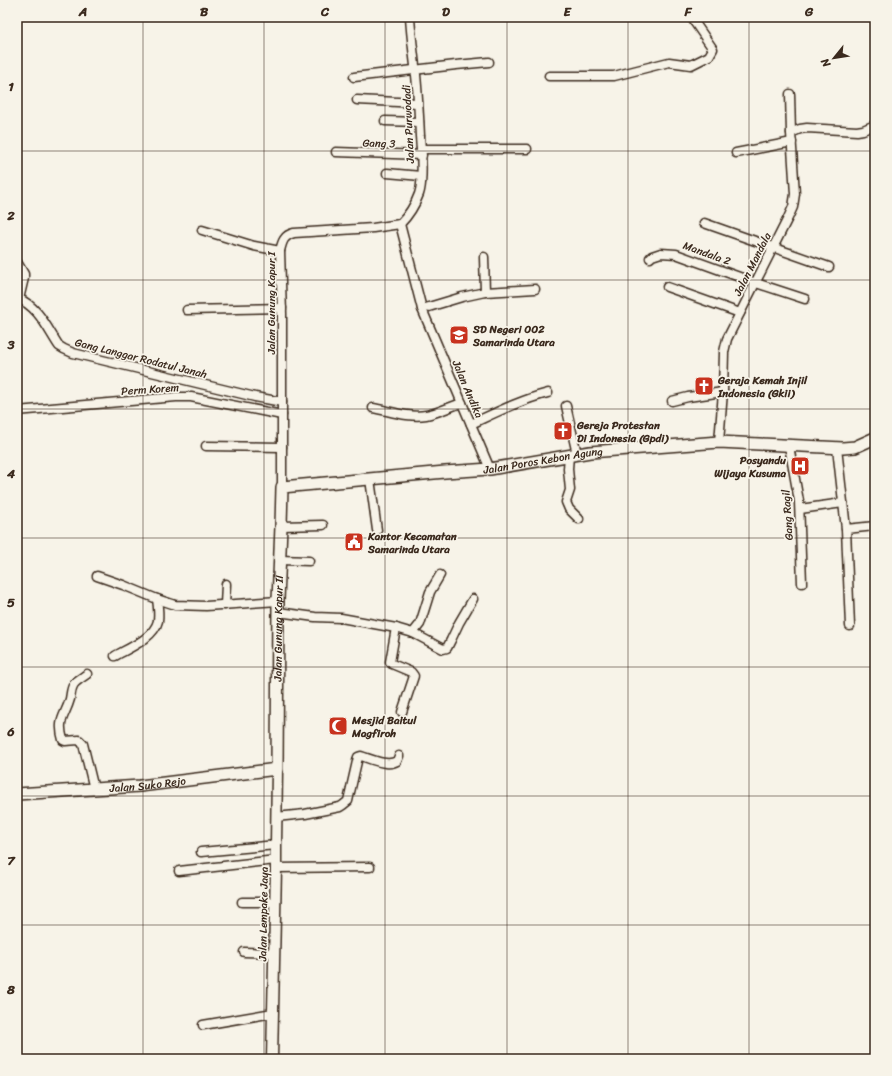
<svg xmlns="http://www.w3.org/2000/svg" width="892" height="1076" font-family="Sriracha,sans-serif">
  <style>
    .lines { fill: none; stroke-linecap: round; stroke-linejoin: round }
    .minor-casing { stroke: #3b2a1e; stroke-width: 11 }
    .tertiary-casing { stroke: #3b2a1e; stroke-width: 13 }
    .secondary-casing { stroke: #3b2a1e; stroke-width: 14 }
    .minor { stroke: #f7f3e8; stroke-width: 8 }
    .tertiary { stroke: #f7f3e8; stroke-width: 10 }
    .secondary { stroke: #f7f3e8; stroke-width: 11 }
    .grid { fill: none; stroke: #3b2a1e; stroke-width: 1; stroke-opacity: 0.55 }
    .labels { text-anchor: middle; stroke-width: 3.5; stroke-linejoin: round; paint-order: stroke }
    .street-label { font-size: 11px; fill: #3b2a1e; stroke: #f7f3e8 }
    .poi-label { font-size: 11px; font-weight: bold; fill: #3b2a1e; stroke: #f7f3e8; text-anchor: start }
    .neatline { fill: none; stroke: #3b2a1e; stroke-width: 1.5 }
    .grid-label { font-size: 13px; text-anchor: middle; font-weight: bold; fill: #3b2a1e }
  </style>
  <rect width="100%" height="100%" fill="#f7f3e8"/>
  <filter id="ink" filterUnits="userSpaceOnUse"><feTurbulence type="fractalNoise" baseFrequency=".025" numOctaves="2"/><feDisplacementMap in="SourceGraphic" scale="8" xChannelSelector="R" yChannelSelector="G"/><feConvolveMatrix kernelMatrix="1 2 1 2 8 2 1 2 1" color-interpolation-filters="sRGB"/></filter>
  <g filter="url(#ink)">
    <g class="lines">
      <g class="minor-casing">
        <g id="minor">
          <path d="M 549,76 L 614,76 L 669,62 L 691,65 L 709,56 L 713,49 L 691,17"/>
          <path d="M 354,77 L 456,65 L 489,62"/>
          <path d="M 357,100 L 418,103"/>
          <path d="M 385,121 L 419,122"/>
          <path d="M 791,133 L 800,129 L 807,128 L 857,131 L 863,130 L 875,125"/>
          <path d="M 421,149 L 527,149"/>
          <path d="M 336,152 L 422,155"/>
          <path d="M 736,153 L 792,142"/>
          <path d="M 387,173 L 421,176"/>
          <path d="M 704,223 L 829,267"/>
          <path d="M 400,224 L 422,309 L 490,469"/>
          <path d="M 400,224 C 409,215 415,205 419,194 C 424,180 421,150 420,136 C 419,115 418,95 416,75 C 414,55 411,36 410,17"/>
          <path d="M 202,230 L 254,246 L 280,251"/>
          <path d="M 484,257 L 485,292"/>
          <path d="M 650,258 L 652,256 L 661,253 L 676,254 L 756,283 L 805,299"/>
          <path d="M 17,262 L 24,274 L 24,278 L 19,299"/>
          <path d="M 667,287 L 740,313"/>
          <path d="M 17,298 C 38,306 47,328 59,346 L 64,349 L 73,353 L 255,397 L 282,402"/>
          <path d="M 422,309 L 462,297 L 485,292 L 535,289"/>
          <path d="M 187,310 L 282,308"/>
          <path d="M 672,401 L 688,397 L 723,392"/>
          <path d="M 566,406 L 577,454"/>
          <path d="M 373,408 C 390,411 409,418 426,415 C 438,413 451,406 462,403"/>
          <path d="M 17,411 L 176,397 L 191,397 L 282,415"/>
          <path d="M 471,424 C 497,412 521,400 548,393"/>
          <path d="M 719,442 L 723,392 L 724,352 L 727,339 L 788,218 L 793,207 L 795,194 L 791,133 L 790,94"/>
          <path d="M 206,446 L 282,447"/>
          <path d="M 789,446 L 799,501 L 802,583"/>
          <path d="M 837,448 L 846,529 L 850,626"/>
          <path d="M 569,455 L 568,469 L 570,490 L 566,502 L 569,509 L 579,519"/>
          <path d="M 370,479 L 377,530"/>
          <path d="M 282,487 L 282,314 L 280,251 C 282,242 284,235 294,233 L 373,228 L 400,224"/>
          <path d="M 800,509 L 843,503"/>
          <path d="M 281,526 L 323,525"/>
          <path d="M 846,529 L 875,526"/>
          <path d="M 280,560 L 309,561"/>
          <path d="M 97,576 L 123,585 L 157,599 L 175,605 L 206,606 L 278,601"/>
          <path d="M 225,605 L 226,584"/>
          <path d="M 278,612 L 315,617 L 341,618 L 396,628 L 413,633 L 443,649 L 447,648 L 451,640 L 459,623 L 473,599"/>
          <path d="M 396,628 L 390,662 L 392,664 L 411,672 L 414,676 L 402,712"/>
          <path d="M 413,633 L 420,624 L 430,592 L 440,575"/>
          <path d="M 115,656 C 129,648 154,638 158,621 C 159,614 158,606 157,599"/>
          <path d="M 87,674 C 83,677 77,680 74,684 C 71,688 71,694 70,699 C 65,717 57,719 63,740 L 65,741 L 79,740 L 83,744 L 94,789"/>
          <path d="M 276,817 L 305,814 L 340,807 L 343,805 L 348,801 L 358,757 L 361,756 C 371,759 387,767 397,761 L 399,756"/>
          <path d="M 201,852 L 276,845"/>
          <path d="M 276,868 L 370,867"/>
          <path d="M 179,871 L 276,860"/>
          <path d="M 242,902 L 276,902"/>
          <path d="M 244,952 L 274,953"/>
          <path d="M 203,1025 L 273,1013"/>
        </g>
      </g>
      <g class="tertiary-casing">
        <path id="tertiary" d="M 272,1059 L 276,868 L 276,845 L 277,769"/>
      </g>
      <g class="secondary-casing">
        <g id="secondary">
          <path id="s1" d="M 17,794 L 140,786 L 277,769 L 278,601 L 281,526 L 282,487 L 445,472 L 490,469 L 590,452 L 719,442 L 843,448 L 855,447 L 875,438"/>
        </g>
      </g>
      <use href="#minor" class="minor"/>
      <use href="#tertiary" class="tertiary"/>
      <use href="#secondary" class="secondary"/>
    </g>
  </g>
  <path class="grid" d="M 143,17 L 143,1059M 264,17 L 264,1059M 385,17 L 385,1059M 507,17 L 507,1059M 628,17 L 628,1059M 749,17 L 749,1059M 17,151 L 875,151M 17,280 L 875,280M 17,409 L 875,409M 17,538 L 875,538M 17,667 L 875,667M 17,796 L 875,796M 17,925 L 875,925"/>
  <defs>
    <g id="school-square" transform="scale(1)"><rect x="-9" y="-9" width="18" height="18" rx="4" fill="#c8321e" stroke="#f7f3e8"/><path d="M0-5L7-2L0 1L-7-2ZM-4 1L0 2.5L4 1V4Q0 6-4 4Z" fill="#fff"/></g>
    <g id="church-square" transform="scale(1)"><rect x="-9" y="-9" width="18" height="18" rx="4" fill="#c8321e" stroke="#f7f3e8"/><path d="M-1.2-6h2.4v3.5h3.3v2.4h-3.3V6h-2.4V-.1h-3.3v-2.4h3.3Z" fill="#fff"/></g>
    <g id="hospital-square" transform="scale(1)"><rect x="-9" y="-9" width="18" height="18" rx="4" fill="#c8321e" stroke="#f7f3e8"/><path d="M-5-5h3v3.5h4V-5h3V5h-3V1.5h-4V5h-3Z" fill="#fff"/></g>
    <g id="civic-square" transform="scale(1)"><rect x="-9" y="-9" width="18" height="18" rx="4" fill="#c8321e" stroke="#f7f3e8"/><path d="M-.6-6.5H3V-4.5H.6V-3L4-1V1h2V6H-6V1h2V-1L-.6-3ZM-1.2 2.5V6h2.4V2.5Z" fill="#fff"/></g>
    <g id="mosque-square" transform="scale(1)"><rect x="-9" y="-9" width="18" height="18" rx="4" fill="#c8321e" stroke="#f7f3e8"/><path d="M3.5-4.9A6 6 0 1 0 3.5 4.9A5 5 0 1 1 3.5-4.9Z" fill="#fff"/></g>
  </defs>
  <g fill-rule="evenodd">
    <use href="#school-square" x="459" y="335"/>
    <use href="#church-square" x="704" y="386"/>
    <use href="#church-square" x="563" y="431"/>
    <use href="#hospital-square" x="800" y="466"/>
    <use href="#civic-square" x="354" y="542"/>
    <use href="#mosque-square" x="338" y="726"/>
  </g>
  <g class="labels">
    <g class="street-label">
      <text transform="translate(408 124) rotate(-93)" y="4">Jalan Purwodadi</text>
      <text transform="translate(379 143) rotate(2)" y="4">Gang 3</text>
      <text transform="translate(707 253) rotate(20)" y="4">Mandala 2</text>
      <text transform="translate(752 264) rotate(-63)" y="4">Jalan Mandala</text>
      <text transform="translate(271 303) rotate(-90)" y="4">Jalan Gunung Kapur I</text>
      <text transform="translate(141 358) rotate(14)" y="4">Gang Langgar Rodatul Janah</text>
      <text transform="translate(150 389) rotate(-4)" y="4">Perm Korem</text>
      <text transform="translate(468 389) rotate(67)" y="4">Jalan Andika</text>
      <text dy="4" stroke="none"><textPath href="#s1" startOffset="806">Jalan Poros Kebon Agung</textPath></text>
      <text transform="translate(787 515) rotate(-94)" y="4">Gang Ragil</text>
      <text dy="4" stroke="none"><textPath href="#s1" startOffset="402">Jalan Gunung Kapur II</textPath></text>
      <text dy="4" stroke="none"><textPath href="#s1" startOffset="131">Jalan Suko Rejo</textPath></text>
      <text transform="translate(263 914) rotate(-89)" y="4">Jalan Lempake Jaya</text>
    </g>
    <g class="poi-label">
      <text x="473" y="333">SD Negeri 002<tspan x="473" dy="13">Samarinda Utara</tspan></text>
      <text x="718" y="384">Geraja Kemah Injil<tspan x="718" dy="13">Indonesia (Gkii)</tspan></text>
      <text x="577" y="429">Gereja Protestan<tspan x="577" dy="13">Di Indonesia (Gpdi)</tspan></text>
      <text x="786" y="464" text-anchor="end">Posyandu<tspan x="786" dy="13">Wijaya Kusuma</tspan></text>
      <text x="368" y="540">Kantor Kecamatan<tspan x="368" dy="13">Samarinda Utara</tspan></text>
      <text x="352" y="724">Mesjid Baitul<tspan x="352" dy="13">Magfiroh</tspan></text>
    </g>
  </g>
  <rect width="892" height="1076" fill="none" stroke="#f7f3e8" stroke-width="44"/>
  <g transform="translate(834 58) rotate(240)" stroke="#f7f3e8" stroke-width="3" paint-order="stroke">
  <path d="M0-3L7 15L0 10L-7 15Z" fill="#3b2a1e"/>
  <text y="-6" font-size="11" font-weight="bold" text-anchor="middle" fill="#3b2a1e">N</text>
  </g>
  <rect x="22" y="22" width="848" height="1032" class="neatline"/>
  <g class="grid-label">
    <text x="83" y="16">A</text>
    <text x="204" y="16">B</text>
    <text x="325" y="16">C</text>
    <text x="446" y="16">D</text>
    <text x="567" y="16">E</text>
    <text x="688" y="16">F</text>
    <text x="809" y="16">G</text>
    <text x="11" y="91">1</text>
    <text x="11" y="220">2</text>
    <text x="11" y="349">3</text>
    <text x="11" y="478">4</text>
    <text x="11" y="607">5</text>
    <text x="11" y="736">6</text>
    <text x="11" y="865">7</text>
    <text x="11" y="994">8</text>
  </g>
</svg>
